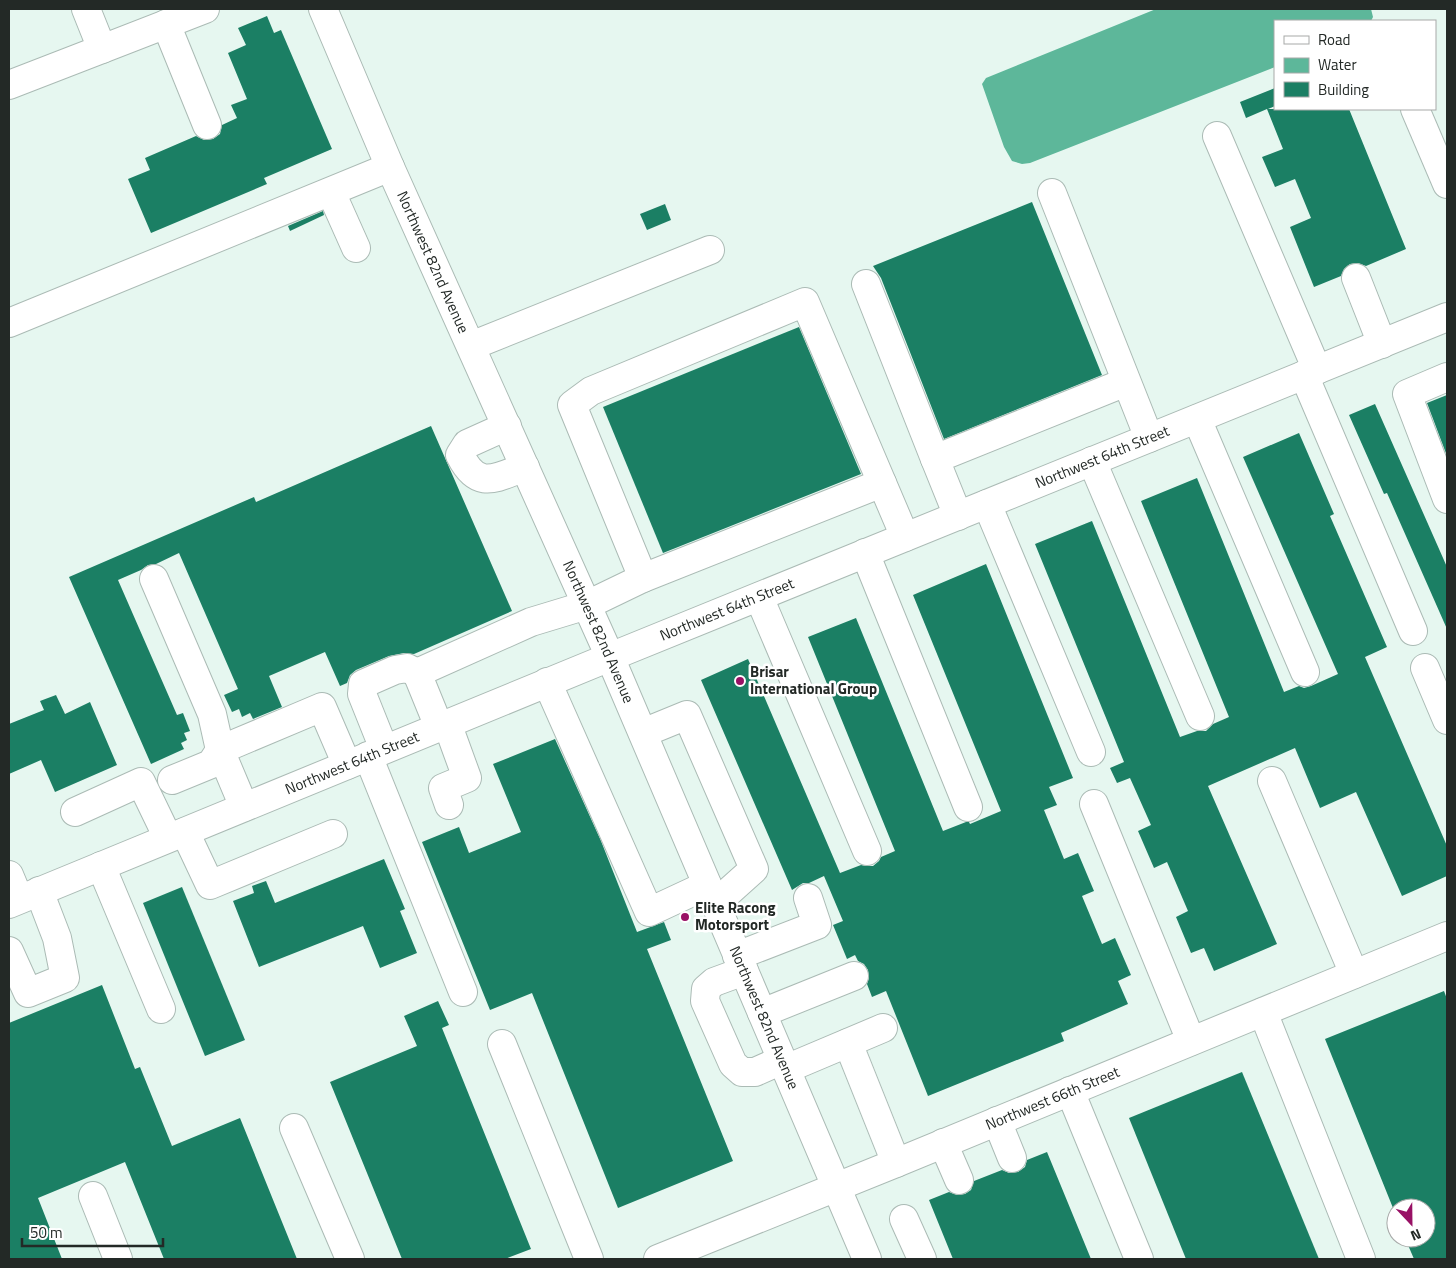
<svg xmlns="http://www.w3.org/2000/svg" width="1456" height="1268" font-family="'Titillium Web',sans-serif">
  <style>
    .water { fill: #5db79a }
    .building { fill: #1b7f64 }
    .lines { fill: none; stroke-linecap: round; stroke-linejoin: round }
    .minor-casing { stroke: #abbbb5; stroke-width: 30 }
    .minor { stroke: #fff; stroke-width: 28 }
    .poi-dot { fill: #981165; stroke: #fff; stroke-width: 2 }
    .labels { text-anchor: middle; stroke-width: 5; stroke-linejoin: round; paint-order: stroke }
    .street-label { font-size: 15px; fill: #232926; stroke: #fff }
    .poi-label { font-size: 15px; font-weight: bold; fill: #232926; stroke: #fff; text-anchor: start }
  </style>
  <rect width="100%" height="100%" fill="#e6f7f0"/>
  <path class="water" d="M 1156,9 L 1371,9 L 1373,17 L 1371,21 L 1275,21 L 1275,67 L 1030,163 L 1022,164 L 1012,161 L 1004,147 L 982,84 L 986,78 Z"/>
  <g class="building">
    <path d="M 267,16 L 274,33 L 281,30 L 332,149 L 264,178 L 267,184 L 151,233 L 128,179 L 150,170 L 145,158 L 196,136 L 204,140 L 213,139 L 220,134 L 222,125 L 237,118 L 231,105 L 247,99 L 228,53 L 246,45 L 238,28 Z"/>
    <path d="M 1275,88 L 1275,106 L 1268,109 L 1349,109 L 1406,249 L 1366,266 L 1358,263 L 1350,264 L 1344,269 L 1341,276 L 1314,287 L 1290,227 L 1311,218 L 1295,179 L 1275,187 L 1262,157 L 1283,149 L 1267,109 L 1246,118 L 1240,102 Z"/>
    <path d="M 1032,202 L 1102,375 L 944,439 L 881,278 L 873,266 Z"/>
    <path d="M 665,204 L 671,220 L 647,230 L 640,214 Z"/>
    <path d="M 323,211 L 324,215 L 290,231 L 288,226 Z"/>
    <path d="M 799,327 L 861,474 L 663,553 L 603,407 Z"/>
    <path d="M 1447,395 L 1447,456 L 1427,403 Z"/>
    <path d="M 1375,404 L 1447,567 L 1447,629 L 1387,493 L 1384,494 L 1349,415 Z"/>
    <path d="M 431,426 L 512,611 L 414,654 L 404,653 L 389,656 L 356,670 L 350,675 L 347,683 L 340,686 L 325,652 L 269,676 L 282,707 L 253,719 L 250,713 L 242,717 L 239,709 L 232,712 L 224,695 L 238,689 L 179,553 L 156,564 L 148,565 L 141,570 L 118,580 L 177,715 L 183,713 L 190,731 L 184,733 L 187,740 L 181,743 L 184,749 L 151,764 L 69,577 L 254,497 L 256,502 Z"/>
    <path d="M 1299,433 L 1334,514 L 1330,516 L 1387,647 L 1365,657 L 1447,846 L 1447,876 L 1402,896 L 1356,792 L 1320,808 L 1295,748 L 1208,786 L 1277,944 L 1214,971 L 1204,948 L 1191,953 L 1176,917 L 1188,911 L 1167,862 L 1154,868 L 1138,831 L 1151,825 L 1130,778 L 1117,783 L 1110,768 L 1124,762 L 1035,544 L 1092,521 L 1180,737 L 1197,731 L 1206,731 L 1213,724 L 1229,717 L 1141,501 L 1197,478 L 1284,692 L 1299,686 L 1304,688 L 1311,686 L 1338,674 L 1243,457 Z"/>
    <path d="M 986,564 L 1073,778 L 1049,787 L 1057,805 L 1044,810 L 1064,859 L 1078,853 L 1094,891 L 1082,896 L 1102,944 L 1115,938 L 1131,975 L 1118,981 L 1128,1004 L 1061,1033 L 1064,1041 L 928,1096 L 886,991 L 872,997 L 867,984 L 869,978 L 868,970 L 864,964 L 858,961 L 855,955 L 847,959 L 833,925 L 843,921 L 824,876 L 809,883 L 803,883 L 792,890 L 701,680 L 748,659 L 840,873 L 861,865 L 866,866 L 873,866 L 879,861 L 881,857 L 895,851 L 808,637 L 856,618 L 943,831 L 966,822 L 969,822 L 970,824 L 1001,811 L 913,595 Z"/>
    <path d="M 56,695 L 65,714 L 90,702 L 117,765 L 55,792 L 41,760 L 9,774 L 9,724 L 44,710 L 40,701 Z"/>
    <path d="M 555,739 L 601,841 L 637,932 L 664,922 L 671,940 L 647,949 L 733,1161 L 618,1208 L 532,993 L 490,1010 L 422,842 L 459,827 L 469,853 L 521,832 L 493,764 Z"/>
    <path d="M 384,859 L 405,909 L 400,911 L 417,953 L 380,968 L 363,926 L 259,967 L 233,901 L 254,893 L 252,886 L 266,881 L 275,903 Z"/>
    <path d="M 182,887 L 245,1040 L 205,1056 L 143,903 Z"/>
    <path d="M 102,985 L 135,1069 L 140,1067 L 172,1146 L 240,1118 L 297,1259 L 164,1259 L 125,1162 L 38,1198 L 62,1259 L 9,1259 L 9,1023 Z"/>
    <path d="M 1444,991 L 1447,999 L 1447,1259 L 1414,1259 L 1405,1238 L 1426,1238 L 1426,1208 L 1393,1208 L 1325,1039 Z"/>
    <path d="M 438,1001 L 449,1025 L 442,1028 L 531,1249 L 505,1259 L 402,1259 L 330,1082 L 417,1046 L 404,1016 Z"/>
    <path d="M 1242,1072 L 1319,1259 L 1186,1259 L 1129,1118 Z"/>
    <path d="M 1047,1152 L 1091,1259 L 953,1259 L 929,1200 L 949,1192 L 957,1195 L 965,1194 L 971,1190 L 974,1181 L 1002,1170 L 1009,1173 L 1018,1172 L 1025,1167 L 1027,1160 Z"/>
  </g>
  <g class="lines">
    <g class="minor-casing">
      <g id="minor">
        <path d="M 86,9 L 102,49 L 205,9"/>
        <path id="s1" d="M 323,9 L 390,167 L 610,657 L 867,1259"/>
        <path d="M 166,24 L 207,125"/>
        <path d="M 9,85 L 102,49"/>
        <path d="M 1415,109 L 1447,184"/>
        <path d="M 1217,136 L 1317,370"/>
        <path d="M 331,192 L 356,248"/>
        <path d="M 1052,193 L 1149,438"/>
        <path d="M 1356,278 L 1382,344"/>
        <path d="M 866,284 L 935,459"/>
        <path d="M 9,323 L 390,167"/>
        <path d="M 471,346 L 710,250"/>
        <path d="M 1304,375 L 1413,631"/>
        <path d="M 1447,377 L 1407,394 L 1447,499"/>
        <path d="M 1197,419 L 1305,672"/>
        <path d="M 507,426 L 467,444 L 460,455 C 478,491 495,478 525,467"/>
        <path d="M 1092,461 L 1200,716"/>
        <path d="M 987,504 L 1091,752"/>
        <path d="M 958,516 L 935,459 L 1126,382"/>
        <path d="M 865,553 L 968,807"/>
        <path d="M 643,578 L 882,483"/>
        <path d="M 154,579 L 212,714 L 220,750 L 211,764 L 172,780"/>
        <path d="M 759,597 L 867,851"/>
        <path d="M 1425,668 L 1447,720"/>
        <path d="M 547,682 L 649,912 L 707,885"/>
        <path d="M 447,723 L 467,778 L 443,788 L 449,805"/>
        <path d="M 439,727 L 417,673 L 531,622 L 587,605 L 643,578 L 572,405 L 591,391 L 805,302 L 905,537"/>
        <path d="M 643,733 L 687,715 L 754,869 L 715,904"/>
        <path d="M 384,749 L 362,694 L 363,684 L 395,670 L 407,668 L 417,673"/>
        <path d="M 368,756 L 463,992"/>
        <path d="M 1272,781 L 1354,974"/>
        <path d="M 1094,804 L 1191,1041"/>
        <path d="M 244,807 L 220,750 L 322,707 L 347,765"/>
        <path d="M 75,812 L 141,782 L 168,838"/>
        <path d="M 185,832 L 210,885 L 333,834"/>
        <path d="M 101,866 L 161,1009"/>
        <path d="M 9,875 L 19,899"/>
        <path id="s2" d="M 9,904 L 610,657 L 1447,317"/>
        <path d="M 9,951 L 28,993 L 65,978 L 57,938 L 39,891"/>
        <path d="M 737,956 L 817,925 L 808,898"/>
        <path d="M 744,971 L 714,982 L 706,989 L 705,1001 L 733,1064 L 742,1072 L 755,1072 L 782,1060"/>
        <path d="M 1263,1012 L 1361,1259"/>
        <path d="M 762,1013 L 854,976"/>
        <path d="M 848,1043 L 896,1163"/>
        <path d="M 502,1044 L 589,1259"/>
        <path d="M 786,1069 L 883,1028"/>
        <path d="M 1070,1091 L 1139,1259"/>
        <path d="M 997,1121 L 1012,1158"/>
        <path d="M 294,1128 L 350,1259"/>
        <path d="M 943,1143 L 959,1180"/>
        <path d="M 93,1196 L 118,1259"/>
        <path d="M 904,1219 L 922,1259"/>
        <path id="s3" d="M 658,1259 L 896,1163 L 1447,936"/>
      </g>
    </g>
    <use href="#minor" class="minor"/>
  </g>
  <g class="poi-dot">
    <circle cx="740" cy="681" r="5"/>
    <circle cx="685" cy="917" r="5"/>
  </g>
  <g class="labels">
    <g class="street-label">
      <text dy="5" stroke="none"><textPath href="#s1" startOffset="276">Northwest 82nd Avenue</textPath></text>
      <text dy="5" stroke="none"><textPath href="#s2" startOffset="1181">Northwest 64th Street</textPath></text>
      <text dy="5" stroke="none"><textPath href="#s2" startOffset="776">Northwest 64th Street</textPath></text>
      <text dy="5" stroke="none"><textPath href="#s1" startOffset="681">Northwest 82nd Avenue</textPath></text>
      <text dy="5" stroke="none"><textPath href="#s2" startOffset="371">Northwest 64th Street</textPath></text>
      <text dy="5" stroke="none"><textPath href="#s1" startOffset="1101">Northwest 82nd Avenue</textPath></text>
      <text dy="5" stroke="none"><textPath href="#s3" startOffset="426">Northwest 66th Street</textPath></text>
    </g>
    <g class="poi-label">
      <text x="750" y="677">Brisar<tspan x="750" dy="17">International Group</tspan></text>
      <text x="695" y="913">Elite Racong<tspan x="695" dy="17">Motorsport</tspan></text>
    </g>
  </g>
  <rect width="1456" height="1268" fill="none" stroke="#232926" stroke-width="20"/>
  <rect x="1274" y="20" width="162" height="90" fill="#ffffff" stroke="#a7a9a8"/>
  <rect x="1284" y="36" width="25" height="8" fill="#ffffff" stroke="#a7a9a8"/>
  <text x="1318" y="45" font-size="15" fill="#232926">Road</text>
  <rect x="1284" y="58" width="25" height="15" fill="#5db79a" stroke="#a7a9a8"/>
  <text x="1318" y="70" font-size="15" fill="#232926">Water</text>
  <rect x="1284" y="82" width="25" height="15" fill="#1b7f64" stroke="#a7a9a8"/>
  <text x="1318" y="95" font-size="15" fill="#232926">Building</text>
  <g transform="translate(1411 1223) rotate(158)"><circle r="24" fill="#ffffff" stroke="#a7a9a8"/>
  <path d="M0-4L9 19L0 12L-9 19Z" fill="#981165"/>
  <text y="-8" font-size="14" font-weight="bold" text-anchor="middle" fill="#232926">N</text>
  </g>
  <path d="M22 1238v8h141v-8" fill="none" stroke="#232926" stroke-width="2.5"/>
  <text x="30" y="1238" font-size="15" fill="#232926" stroke="#ffffff" stroke-width="4" paint-order="stroke">50 m</text>
</svg>
